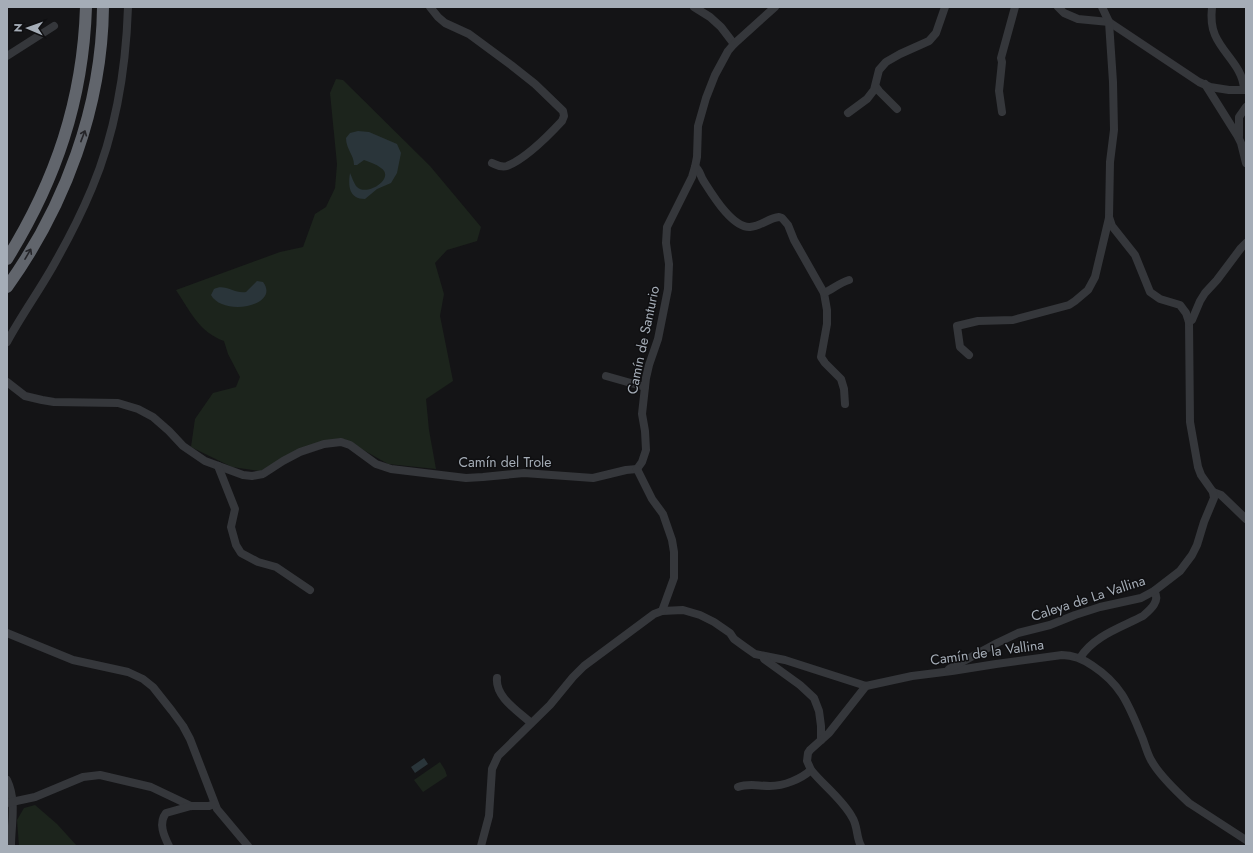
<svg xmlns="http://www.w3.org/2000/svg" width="1253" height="853" font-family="Jost,sans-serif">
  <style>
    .green { fill: #1c241c }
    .water { fill: #2a353a }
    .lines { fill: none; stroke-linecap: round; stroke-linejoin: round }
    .minor { stroke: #35373b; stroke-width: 8 }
    .highway { stroke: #61656c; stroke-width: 12 }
    .oneway { stroke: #242428 }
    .labels { text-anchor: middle; stroke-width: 3; stroke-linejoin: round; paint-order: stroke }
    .street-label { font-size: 14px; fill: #a5adb7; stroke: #0f0f11 }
  </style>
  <rect width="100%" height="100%" fill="#141416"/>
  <g class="green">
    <path d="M 336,79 L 343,80 L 430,166 L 481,227 L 477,241 L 447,250 L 435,263 L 444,294 L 440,316 L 453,381 L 426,399 L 429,430 L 436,469 L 388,464 L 344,439 L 260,471 L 232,467 L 191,447 L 195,419 L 213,393 L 236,387 L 240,377 L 228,354 L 224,341 C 199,332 190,311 176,290 L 280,252 L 303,247 L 315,214 L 326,207 L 335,188 L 337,164 L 330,93 Z"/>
    <path d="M 440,762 L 445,770 L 447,776 L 423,792 L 414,780 Z"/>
    <path d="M 35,805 L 57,824 L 77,846 L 19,846 L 17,820 L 24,808 Z"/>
  </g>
  <g class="water">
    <path d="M 358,131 L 369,132 L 397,144 L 401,153 L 397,173 L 391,183 L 377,189 L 365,199 C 349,199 348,186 350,173 C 352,177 354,184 357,187 C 367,197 396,178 381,168 C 376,164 369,162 364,160 L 357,165 L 354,165 C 354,155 346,149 346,138 L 350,133 Z"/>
    <path d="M 257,281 L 263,282 C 281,306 223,317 211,295 L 214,289 C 225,283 234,294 246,292 Z"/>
    <path d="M 424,758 L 428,764 L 415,773 L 411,767 Z"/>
  </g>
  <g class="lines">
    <g class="minor">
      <path d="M 430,7 L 438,17 L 445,23 L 469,34 L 511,65 L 535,84 L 563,111 L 564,116 L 562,121 C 549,135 525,159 507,166 C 501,168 497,165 492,163"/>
      <path d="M 694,7 L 710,17 L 721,27 L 734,44"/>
      <path d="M 1058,7 L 1064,13 L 1078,19 L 1109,22 L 1199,82 L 1210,87 L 1229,90 L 1246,90"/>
      <path d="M 1102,7 L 1109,22 L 1113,82 L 1114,130 L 1110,162 L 1109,217 L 1112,226 L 1135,255 L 1150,292 L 1160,299 L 1180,305 L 1186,313 L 1189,322 L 1190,422 L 1198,467 L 1201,475 L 1213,492 L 1221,495 L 1246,519"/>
      <path d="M 1212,7 C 1211,16 1211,26 1215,35 C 1223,54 1243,67 1244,89"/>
      <path d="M 7,56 L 54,26"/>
      <path d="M 1205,84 L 1237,135 L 1241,143 L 1246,163"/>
      <path d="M 876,87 L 879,91 L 897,109"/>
      <path d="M 1002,112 L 999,91 L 1002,62 L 1001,58 L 1015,7"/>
      <path d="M 848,113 L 867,99 L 874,90 L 879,70 L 886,62 L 900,54 L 929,41 L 936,33 L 945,7"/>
      <path d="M 1239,136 L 1239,117 L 1246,107"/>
      <path d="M 695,167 C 700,170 700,175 703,180 C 712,194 732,228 750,227 C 761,226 769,218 779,217 L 782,218 L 788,225 L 794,240 L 824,293 L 827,310 L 827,324 L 821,357 L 825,363 L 841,379 L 844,389 L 845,404"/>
      <path d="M 824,293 C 833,289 839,283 849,280"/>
      <path d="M 1189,322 L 1192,320 L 1200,301 L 1205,293 L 1217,280 L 1241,248 L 1246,243"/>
      <path d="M 7,342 C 22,314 42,287 57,259 C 70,236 82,212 92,188 C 116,131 126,68 128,7"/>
      <path d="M 969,355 L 960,347 L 957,326 L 978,321 L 1013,320 L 1069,305 L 1075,301 L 1088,290 L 1095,277 L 1109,218"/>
      <path d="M 606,376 L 645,387"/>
      <path d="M 7,382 L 25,396 L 42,400 L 54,402 L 118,403 L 138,409 L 153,417 L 169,431 L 183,446 L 205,461 L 243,475 L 252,476 L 263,474 L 283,461 L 300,452 L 324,444 L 341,442 L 350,445 L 376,464 L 391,469 L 466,478 L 483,477 L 524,473 L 593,478 L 626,470 L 637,469"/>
      <path d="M 218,466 L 235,509 L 231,527 L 236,545 L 241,553 L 258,562 L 276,567 L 310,590"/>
      <path d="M 637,469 L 642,462 L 646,450 L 645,431 L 642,414 L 646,378 L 649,365 L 658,339 L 668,289 L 669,264 L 666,243 L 667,227 L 692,177 L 695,167 L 697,157 L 698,126 L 706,98 L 715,75 L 728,51 L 734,44 L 775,7"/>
      <path d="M 662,611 L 683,610 L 700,615 L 714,622 L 730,633 L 734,639 L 745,647 L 755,654 L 785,660 L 866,686 L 912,676 L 952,671 L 996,664 L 1062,655 C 1074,655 1083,659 1093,666 C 1122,685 1129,706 1142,737 C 1145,744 1147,753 1151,760 C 1159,775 1176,791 1189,803 L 1246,840"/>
      <path d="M 7,633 L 73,660 L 128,672 L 143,679 L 153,687 L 172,711 L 183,726 L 190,739 L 217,809 L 248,846"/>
      <path d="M 763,656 L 764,659 L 800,685 L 814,698 L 819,711 L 821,726 L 821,740"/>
      <path d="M 1080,658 C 1093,636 1122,627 1143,616 C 1150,610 1161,601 1154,591"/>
      <path d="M 949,669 L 997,643 L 1018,633 L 1050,625 L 1075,615 L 1100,607 L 1141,598 L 1154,591 L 1180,571 L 1192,555 L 1197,545 L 1204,522 L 1214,498 L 1213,492"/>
      <path d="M 497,678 C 495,697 518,711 531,723"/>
      <path d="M 7,780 C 17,801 11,824 11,846"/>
      <path d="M 738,787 C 749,783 758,786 770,786 C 784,786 801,779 811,770"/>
      <path d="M 7,803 L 35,797 L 83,777 L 100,775 L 151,787 L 191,806"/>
      <path d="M 169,846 C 164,836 158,823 166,813 L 191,806 L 209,806 L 214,804"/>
      <path d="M 481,846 L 489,816 L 492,769 L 498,756 L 550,705 L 573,677 L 584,666 L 654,614 L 662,611 L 674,578 L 674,552 L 672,540 L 663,514 L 652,499 L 637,469"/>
      <path d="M 861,846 C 856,837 858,826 852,817 C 842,799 824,786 811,770 L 807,761 L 808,753 L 810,750 L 829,733 L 866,686"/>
    </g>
    <g class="highway">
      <path d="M 7,259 C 56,180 83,100 86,7"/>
      <path d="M 7,287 C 65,206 102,107 103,7"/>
    </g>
  </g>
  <defs><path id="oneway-shaft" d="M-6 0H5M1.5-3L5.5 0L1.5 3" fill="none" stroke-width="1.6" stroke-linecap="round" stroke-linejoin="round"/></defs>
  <g class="oneway">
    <use href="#oneway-shaft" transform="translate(83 136) rotate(-69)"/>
    <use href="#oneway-shaft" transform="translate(28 254) rotate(-60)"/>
  </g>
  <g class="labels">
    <g class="street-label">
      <text transform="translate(643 340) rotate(-78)" y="5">Camín de Santurio</text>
      <text x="505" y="467">Camín del Trole</text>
      <text transform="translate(1088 598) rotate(-18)" y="5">Caleya de La Vallina</text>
      <text transform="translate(987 652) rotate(-8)" y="5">Camín de la Vallina</text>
    </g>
  </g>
  <rect width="1253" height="853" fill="none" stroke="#a5adb7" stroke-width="16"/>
  <g transform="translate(28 28) rotate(272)" stroke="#0f0f11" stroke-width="3" paint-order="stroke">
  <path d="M0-3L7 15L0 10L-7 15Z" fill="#a5adb7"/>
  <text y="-6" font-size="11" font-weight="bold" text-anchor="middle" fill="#a5adb7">N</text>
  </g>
</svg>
